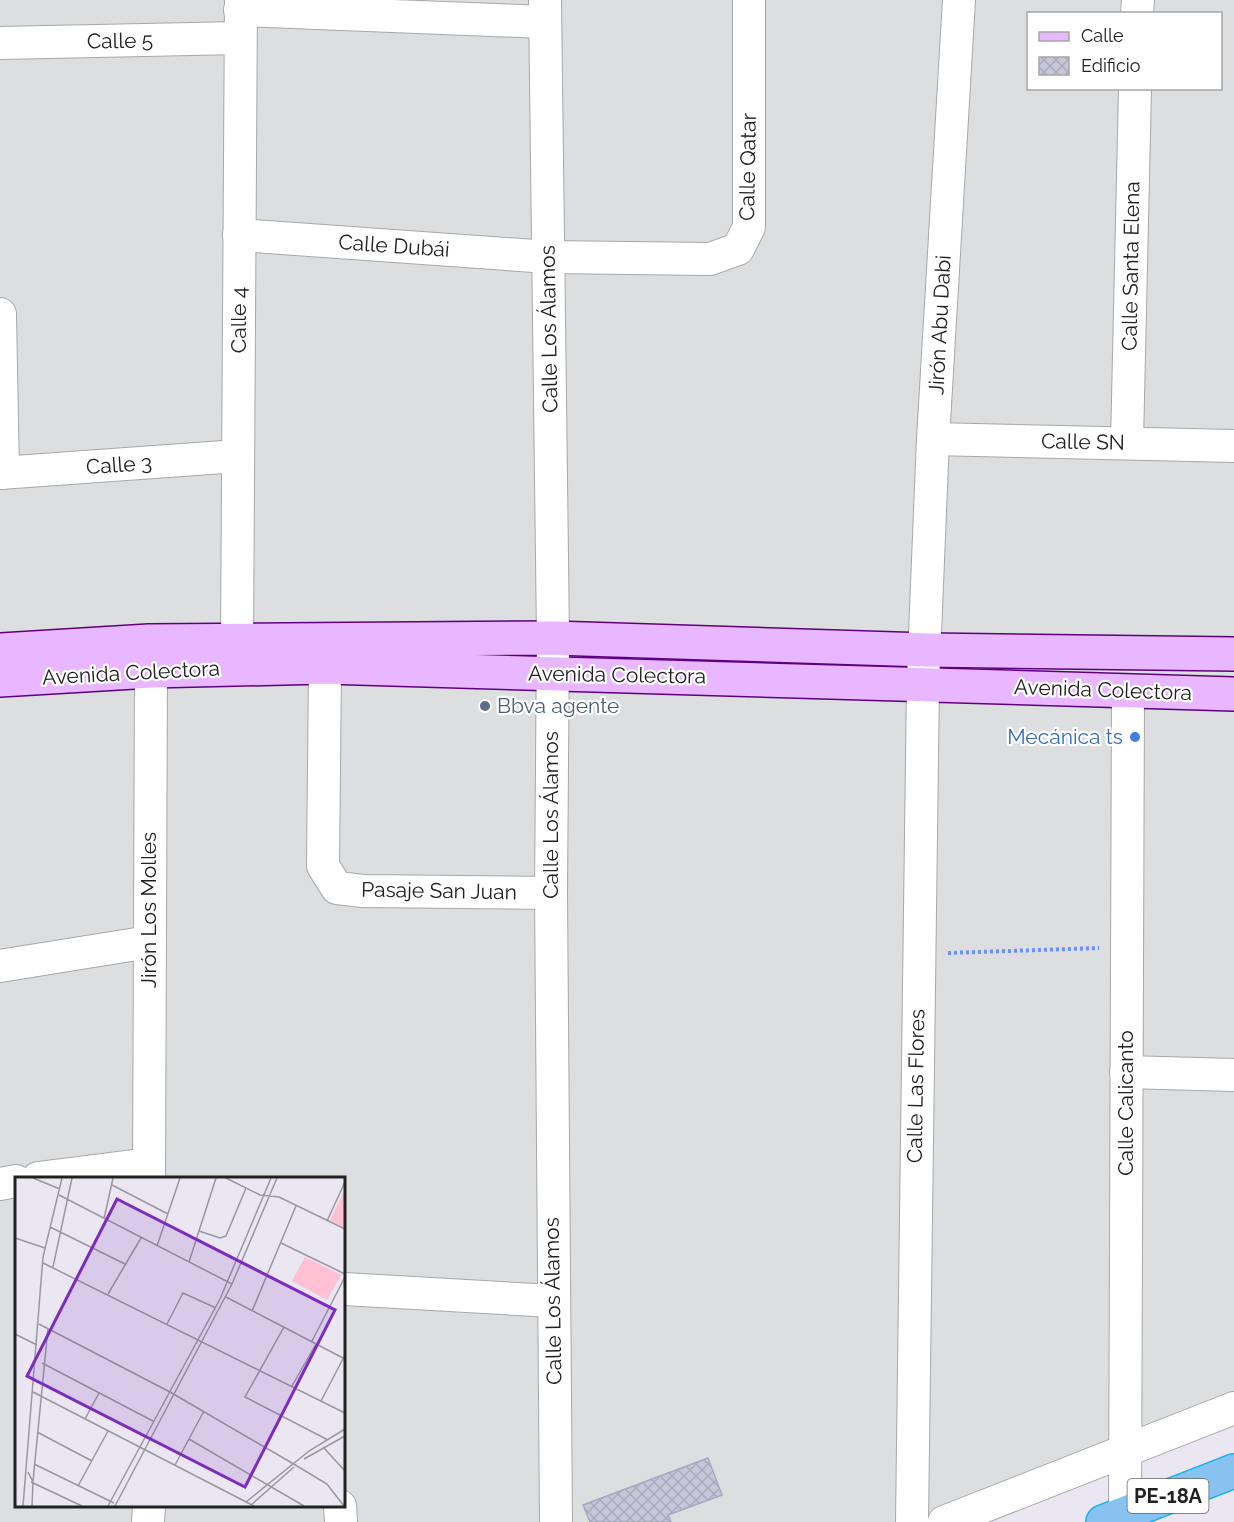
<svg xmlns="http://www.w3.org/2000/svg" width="1234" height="1522" font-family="Raleway,sans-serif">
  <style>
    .residential { fill: #dddedf; fill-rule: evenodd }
    .building { fill: url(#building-cross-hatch); stroke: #a9a7c5; stroke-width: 1.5 }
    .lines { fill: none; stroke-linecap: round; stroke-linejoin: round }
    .street-casing { stroke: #a8a8a8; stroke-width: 34 }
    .secondary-casing { stroke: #5d007f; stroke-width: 36 }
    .highway-casing { stroke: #16b0ed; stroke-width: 36 }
    .path { stroke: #6a92ff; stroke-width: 4; stroke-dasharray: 3 3; stroke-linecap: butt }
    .street { stroke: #fff; stroke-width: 32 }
    .secondary { stroke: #e8b7ff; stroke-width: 33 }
    .highway { stroke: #87c2f0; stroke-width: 33 }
    .service-dot { fill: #5c6f8a; stroke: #fff; stroke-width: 2 }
    .shop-dot { fill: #3f7fe0; stroke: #fff; stroke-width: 2 }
    .labels { text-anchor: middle; stroke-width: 4.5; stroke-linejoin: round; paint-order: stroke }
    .shield { fill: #fff; stroke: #646464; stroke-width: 1.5 }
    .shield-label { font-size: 20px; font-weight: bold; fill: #212121 }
    .street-label { font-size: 21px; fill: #212121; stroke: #fff }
    .service-label { font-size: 21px; fill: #4e5e75; stroke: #fff; text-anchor: start }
    .shop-label { font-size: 21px; fill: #366cbe; stroke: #fff; text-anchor: end }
    .inset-road { fill: none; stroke: #9a979e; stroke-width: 1.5 }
    .view { fill: #7b2cbf; fill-opacity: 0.15; stroke: #7b2cbf; stroke-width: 3 }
    .inset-edge { fill: none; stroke: #212121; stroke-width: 3 }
  </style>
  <defs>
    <pattern id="building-cross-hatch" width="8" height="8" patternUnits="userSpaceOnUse" patternTransform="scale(1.5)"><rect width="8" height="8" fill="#c7c6d9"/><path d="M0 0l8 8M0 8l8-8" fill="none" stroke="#abaaba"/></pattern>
  </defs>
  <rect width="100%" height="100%" fill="#eae6f2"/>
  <path class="residential" d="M 0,0 L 1234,0 L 1234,1394 L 932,1522 L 0,1522 ZM 1028,14 L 1220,14 L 1220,88 L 1028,88 ZM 16,1178 L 344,1178 L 344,1506 L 16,1506 Z"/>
  <path class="building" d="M 708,1458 L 722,1495 L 668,1515 L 671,1522 L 590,1522 L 583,1505 Z"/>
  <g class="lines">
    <g class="street-casing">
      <g id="street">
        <path d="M 545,0 L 553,638 L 551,893 L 556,1522"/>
        <path d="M 240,10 L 545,22"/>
        <path d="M 1137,14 L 1138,0"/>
        <path d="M 0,43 L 240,38"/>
        <path d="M 239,235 L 548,257 L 710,259 L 738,249 L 749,227 L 749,0"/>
        <path d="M 0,314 L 3,473"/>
        <path d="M 933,439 L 1234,446"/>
        <path d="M 1127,443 L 1135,88"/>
        <path d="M 0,473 L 238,456"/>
        <path d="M 237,640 L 241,0"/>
        <path d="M 325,667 L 323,866 L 337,888 L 363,891 L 551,893"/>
        <path d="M 0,966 L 149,942"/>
        <path d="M 1126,1072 L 1234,1075"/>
        <path d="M 38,1178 L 149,1164"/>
        <path d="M 149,1178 L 151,671 L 149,646"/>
        <path d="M 0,1184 L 16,1181"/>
        <path d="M 344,1289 L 552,1301"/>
        <path d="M 340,1506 L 341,1522"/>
        <path d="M 1125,1513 L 1128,692"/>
        <path d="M 148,1522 L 149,1506"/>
        <path d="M 912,1522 L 923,682 L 933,439 L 959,0"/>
        <path d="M 944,1522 L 1234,1408"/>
      </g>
    </g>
    <g class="secondary-casing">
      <g id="secondary">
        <path d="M 0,650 L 149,641 L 553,638 L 926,650 L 1234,654"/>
        <path d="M 0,680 L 151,671 L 325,667 L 1234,694"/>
      </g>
    </g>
    <g class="highway-casing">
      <path id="highway" d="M 1103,1522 L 1234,1471"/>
    </g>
    <path class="path" d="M 948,953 L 1099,948"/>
    <use href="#street" class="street"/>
    <use href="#secondary" class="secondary"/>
    <use href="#highway" class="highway"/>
  </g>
  <circle class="service-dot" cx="485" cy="706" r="6"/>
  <circle class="shop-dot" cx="1135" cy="737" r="6"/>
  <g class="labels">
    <rect class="shield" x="1127.5" y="1479" width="81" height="34" rx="4.5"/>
    <g class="shield-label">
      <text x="1168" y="1503">PE-18A</text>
    </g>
    <g class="street-label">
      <text transform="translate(120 41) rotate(-1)" y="7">Calle 5</text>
      <text transform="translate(748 167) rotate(-89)" y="7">Calle Qatar</text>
      <text transform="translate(394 246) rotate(4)" y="7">Calle Dubái</text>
      <text transform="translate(1131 266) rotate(-89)" y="7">Calle Santa Elena</text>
      <text transform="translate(239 320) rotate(-90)" y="7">Calle 4</text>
      <text transform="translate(940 325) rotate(-87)" y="7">Jirón Abu Dabi</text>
      <text transform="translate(549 329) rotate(-91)" y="7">Calle Los Álamos</text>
      <text transform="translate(1083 442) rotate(1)" y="7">Calle SN</text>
      <text transform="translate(119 465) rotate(-4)" y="7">Calle 3</text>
      <text transform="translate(131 673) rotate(-3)" y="7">Avenida Colectora</text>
      <text transform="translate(617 675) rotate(1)" y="7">Avenida Colectora</text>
      <text transform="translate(1103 690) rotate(2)" y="7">Avenida Colectora</text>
      <text transform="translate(551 815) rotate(-90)" y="7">Calle Los Álamos</text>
      <text transform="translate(439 891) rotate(1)" y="7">Pasaje San Juan</text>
      <text transform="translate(149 910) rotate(-90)" y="7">Jirón Los Molles</text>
      <text transform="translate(916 1086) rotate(-89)" y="7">Calle Las Flores</text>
      <text transform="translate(1126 1103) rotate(-90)" y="7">Calle Calicanto</text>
      <text transform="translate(553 1301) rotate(-91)" y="7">Calle Los Álamos</text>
    </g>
    <g class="service-label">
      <text x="497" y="713">Bbva agente</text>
    </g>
    <g class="shop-label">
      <text x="1123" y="744">Mecánica ts</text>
    </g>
  </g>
  <g transform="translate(15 1177)">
    <rect width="330" height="330" fill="#eae6f2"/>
    <path d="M 330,12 L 330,51 L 315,43 ZM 290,80 L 326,98 L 312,123 L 277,104 Z" fill="#ffc0d3"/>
    <path class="inset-road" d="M 18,1 L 45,12M 211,1 L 245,18 L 264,20 L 330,52M 97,8 L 153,37M 44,18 L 217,107M 89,42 L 98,1M 312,44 L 330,5M 35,50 L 110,87M 184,54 L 205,61 L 211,59 L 231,11M 0,61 L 30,71M 266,66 L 330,97M 142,69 L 165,1M 174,85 L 201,1M 28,86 L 330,236M 38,90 L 57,1M 252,99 L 314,129M 93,117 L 126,61M 211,120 L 330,182M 237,134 L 281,29M 24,147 L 155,215 L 277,286 L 312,307 L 329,329M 152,147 L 168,116 L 201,131M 269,150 L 230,220 L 313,263M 0,157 L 22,168M 297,164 L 330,100M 27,186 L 138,244M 277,209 L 301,167M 18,215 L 239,329M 306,224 L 330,178M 70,242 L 84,216M 22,255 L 77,284M 174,262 L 289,329M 308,270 L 330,294M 289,282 L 330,259M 19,287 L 99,326M 160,288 L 189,234M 13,295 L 18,305 L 17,329M 18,304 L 33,151M 16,305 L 67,329M 63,309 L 93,254M 231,325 L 294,274 L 330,252M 236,328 L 279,290M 8,329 L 28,80 L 47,1M 93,329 L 205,122 L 256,1M 100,329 L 217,107 L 262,1"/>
    <path class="view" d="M 102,22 L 320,133 L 230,310 L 12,199 Z"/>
    <rect width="330" height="330" class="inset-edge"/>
  </g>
  <rect x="1027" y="12" width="195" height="78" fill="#ffffff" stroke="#a6a6a6" stroke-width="1.5"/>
  <rect x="1039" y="32" width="30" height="9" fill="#e8b7ff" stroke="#a6a6a6" stroke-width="1.5"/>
  <text x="1081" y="42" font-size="18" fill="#212121">Calle</text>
  <rect x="1039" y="57" width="30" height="18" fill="url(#building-cross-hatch)" stroke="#a6a6a6" stroke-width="1.5"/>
  <text x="1081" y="72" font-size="18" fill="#212121">Edificio</text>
</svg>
